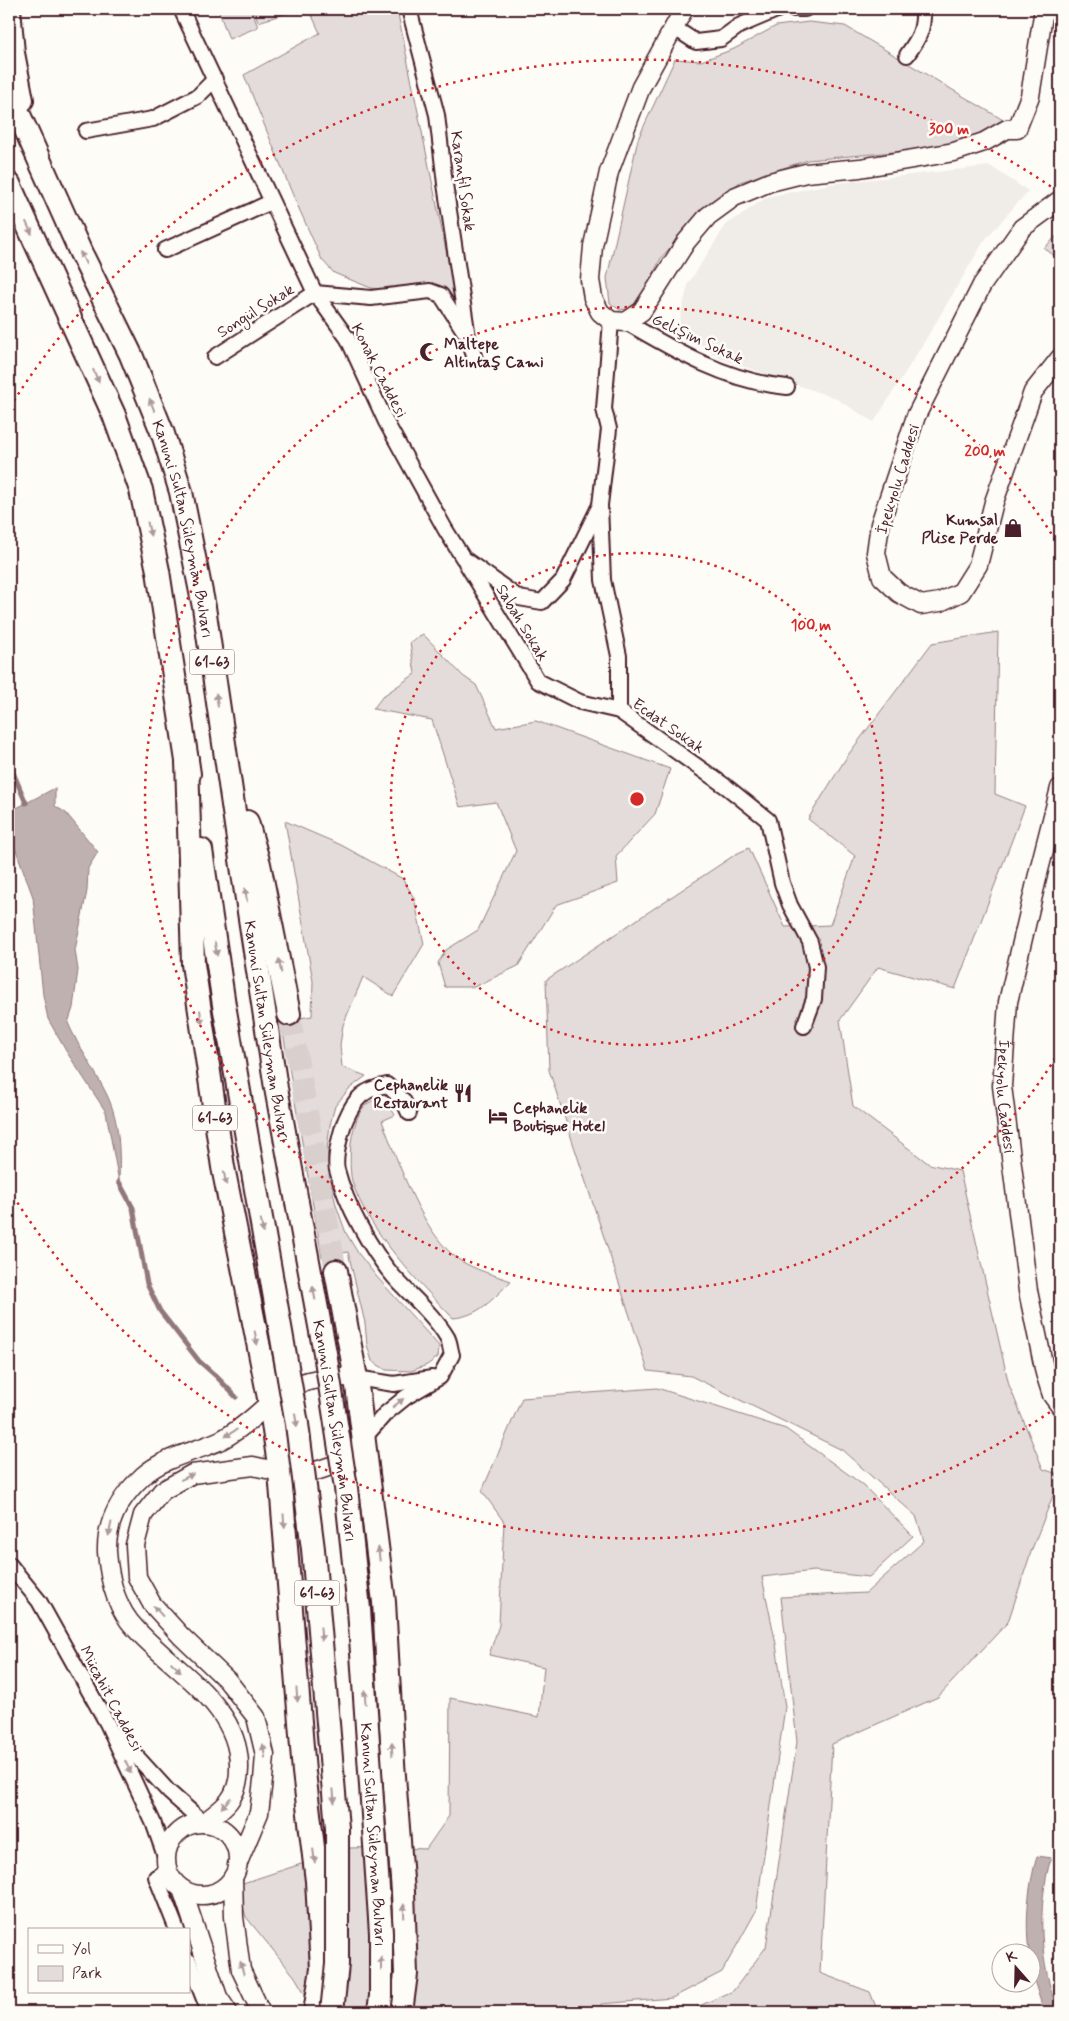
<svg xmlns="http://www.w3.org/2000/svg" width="1069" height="2021" font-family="Mynerve,sans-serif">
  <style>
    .built { fill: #f0ece8 }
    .green { fill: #e3dcda; stroke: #967e82 }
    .water { fill: #c0b1b1; stroke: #91777b }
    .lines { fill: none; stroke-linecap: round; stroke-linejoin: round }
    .stream { stroke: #91777b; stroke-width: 5 }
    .primary-tunnel { stroke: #d9d0ce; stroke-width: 22; stroke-dasharray: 22 11; stroke-linecap: butt }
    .minor-casing { stroke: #4a1f2b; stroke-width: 18 }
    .tertiary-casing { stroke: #4a1f2b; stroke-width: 21 }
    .primary-casing { stroke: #4a1f2b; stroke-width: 26 }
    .minor { stroke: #fdfcf7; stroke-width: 14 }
    .tertiary { stroke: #fdfcf7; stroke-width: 18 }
    .primary { stroke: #fdfcf7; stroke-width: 22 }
    .primary-bridge-casing { stroke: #4a1f2b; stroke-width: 26; stroke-linecap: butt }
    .primary-bridge { stroke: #fdfcf7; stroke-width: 22 }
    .oneway { fill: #ac999b }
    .ring { fill: none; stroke: #d62828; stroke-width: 2.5; stroke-dasharray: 2.5 5 }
    .labels { text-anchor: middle; stroke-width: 5; stroke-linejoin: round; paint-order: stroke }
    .shield { fill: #fdfcf7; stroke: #806168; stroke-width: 1 }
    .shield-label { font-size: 15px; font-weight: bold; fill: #4a1f2b }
    .street-label { font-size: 16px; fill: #4a1f2b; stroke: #fdfcf7 }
    .poi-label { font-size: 16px; font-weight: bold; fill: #4a1f2b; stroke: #fdfcf7; text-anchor: start }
    .centre { fill: #d62828; stroke: #fdfcf7; stroke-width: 2.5 }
    .ring-label { font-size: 15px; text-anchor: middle; font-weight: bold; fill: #d62828; stroke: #fdfcf7; stroke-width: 5; stroke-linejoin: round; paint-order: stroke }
  </style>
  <rect width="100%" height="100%" fill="#fdfcf7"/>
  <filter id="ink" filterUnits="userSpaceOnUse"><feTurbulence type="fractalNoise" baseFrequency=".02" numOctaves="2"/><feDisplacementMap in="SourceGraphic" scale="10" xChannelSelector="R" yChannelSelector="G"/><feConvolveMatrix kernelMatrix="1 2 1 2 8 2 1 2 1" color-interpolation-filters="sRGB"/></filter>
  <g filter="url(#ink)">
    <path class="built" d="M 990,166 L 1028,191 L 984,241 L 923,344 L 874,422 L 835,398 L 719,358 L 678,328 L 688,284 L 726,225 L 767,197 L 830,184 Z"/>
    <g class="green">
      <path d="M 218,9 L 251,9 L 258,27 L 229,39 Z"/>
      <path d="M 254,9 L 301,9 L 258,22 Z"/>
      <path d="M 309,9 L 397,9 L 457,304 L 442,288 L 387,290 L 371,288 L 334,273 L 322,260 L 292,193 L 244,75 L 320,33 Z"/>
      <path d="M 809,22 L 845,26 L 1005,121 L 979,137 L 926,149 L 808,160 L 740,182 L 700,213 L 661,258 L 637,307 L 620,310 L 610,303 L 607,278 L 638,139 L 675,59 L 701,61 L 734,49 L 776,26 Z"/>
      <path d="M 1060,233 L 1060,260 L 1044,248 Z"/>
      <path d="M 998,632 L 995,794 L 1025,806 L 955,989 L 878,967 L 840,1020 L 853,1106 L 929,1164 L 960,1171 L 1009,1385 L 1043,1469 L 1060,1475 L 1060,1478 L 1032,1549 L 1008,1622 L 938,1697 L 832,1744 L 820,1973 L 870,1992 L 878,2012 L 667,2012 L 690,2010 L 733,1991 L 766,1947 L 797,1742 L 781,1597 L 866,1593 L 924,1541 L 916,1516 L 842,1450 L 691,1376 L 648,1371 L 549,1070 L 546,980 L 736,854 L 749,848 L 785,927 L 830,925 L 855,856 L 808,819 L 848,755 L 932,643 Z"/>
      <path d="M 423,634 L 463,676 L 476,685 L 496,728 L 536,721 L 670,769 L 655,814 L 616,856 L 618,883 L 556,905 L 518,966 L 474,987 L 445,987 L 438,963 L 446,950 L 478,930 L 516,851 L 496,802 L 460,807 L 432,720 L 373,709 L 383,696 L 415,674 L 410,642 Z"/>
      <path d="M 285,821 L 341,845 L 403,879 L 414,898 L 424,944 L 393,996 L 363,977 L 343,1025 L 340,1045 L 342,1067 L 366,1076 L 349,1089 L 335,1106 L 330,1125 L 327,1149 L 330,1179 L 336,1205 L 346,1233 L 358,1253 L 376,1276 L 439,1346 L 438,1357 L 427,1365 L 411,1371 L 386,1370 L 372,1361 L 367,1345 L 365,1323 L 348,1252 L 322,1257 L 281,1021 L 312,1016 L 313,981 Z"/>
      <path d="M 379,1098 L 388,1104 L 395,1115 L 382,1121 C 398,1161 423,1237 461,1261 C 476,1270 494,1275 511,1281 C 493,1299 479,1316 453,1318 C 418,1282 367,1230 352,1181 C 349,1171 350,1141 353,1132 C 358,1114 361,1104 379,1098 Z"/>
      <path d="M 657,1388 L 786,1429 L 863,1485 L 913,1536 L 869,1577 L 814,1571 L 762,1577 L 776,1644 L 785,1707 L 756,1911 L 722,1972 L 672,1998 L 601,2004 L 600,2012 L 307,2012 L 308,1999 L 295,1977 L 246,1917 L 237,1885 L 350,1848 L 384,1847 L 426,1849 L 449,1816 L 450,1698 L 539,1717 L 544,1667 L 489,1655 L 499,1625 L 504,1522 L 482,1491 L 522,1398 Z"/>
    </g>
    <g class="water">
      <path d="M 55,788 L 55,806 L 66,813 L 98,852 L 88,868 L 87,891 L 75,950 L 78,970 L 73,1008 L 68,1023 C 79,1048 95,1070 107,1095 C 120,1122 120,1153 119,1182 L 106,1112 L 66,1051 L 48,1019 L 43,995 L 33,897 L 9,831 L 9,812 Z"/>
      <path d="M 1037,1856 L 1051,1858 C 1036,1909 1040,1963 1058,2012 L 1044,2012 L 1032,1974 L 1032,1954 L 1029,1953 C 1025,1920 1028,1888 1037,1856 Z"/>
    </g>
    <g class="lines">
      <g class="stream">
        <path d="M 9,763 L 26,803"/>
        <path d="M 119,1182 L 133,1208 L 147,1284 L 160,1311 L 199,1361 L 217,1377 L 236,1397"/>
      </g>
      <path class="primary-tunnel" d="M 289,1014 L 336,1271"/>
      <g class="minor-casing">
        <g id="minor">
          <path d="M 181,9 L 315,293 L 348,339 L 386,422 L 445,529 L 463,558 L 519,598 L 542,602 L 563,580 L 600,505"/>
          <path d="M 409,9 L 437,115 L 445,184 L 468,337 L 475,359"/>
          <path d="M 794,9 L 805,9"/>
          <path d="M 673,27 L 696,42 L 721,39 L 739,26 L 779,9"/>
          <path d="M 907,55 C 919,38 924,30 923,9"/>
          <path d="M 86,131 L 153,119 L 198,96 L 215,79"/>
          <path d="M 165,250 L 271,202"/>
          <path d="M 611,321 L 604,409 L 609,429 L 600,505 L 603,580 L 619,656 L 619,711"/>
          <path d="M 626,322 C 675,351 729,382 787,387"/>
          <path d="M 215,357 L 315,293 L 371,298 L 430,291 L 441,295 L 464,331"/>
          <path d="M 466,563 L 538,681 L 580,702 L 619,711 L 728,788 L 768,820 L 782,883 L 790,905 L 810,942 L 816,967 L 814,999 L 804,1026"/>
          <path d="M 356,1378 L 394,1384 L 432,1378"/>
          <path d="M 364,1438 L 385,1414 L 406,1397 L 440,1377 L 452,1355 C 450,1349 450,1342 447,1337 C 433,1314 412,1297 394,1277 C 371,1250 346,1205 337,1170 C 334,1158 341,1130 346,1119 C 355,1098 364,1089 387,1085 L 403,1100 L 409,1113"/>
          <path d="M 9,1564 L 39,1601 L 107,1723 L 153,1822 L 166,1859"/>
          <path d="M 117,1735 L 169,1792 L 204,1823"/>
          <path d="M 168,1871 L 156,1877 L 177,1930"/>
          <path d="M 189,1961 L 209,2012"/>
        </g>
      </g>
      <g class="tertiary-casing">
        <g id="tertiary">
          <path d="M 684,9 L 641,87 L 609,172 L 593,246 L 590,280 L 593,298 L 600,312 L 611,321 L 626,322 L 642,311 L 686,242 L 708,216 L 734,197 L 770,182 L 806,173 L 860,168 L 954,152 L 984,142 L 1007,129 L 1017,129 L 1030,96 L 1044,9"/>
          <path d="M 1060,200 L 1022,228 L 982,285 L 916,416 L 880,524 L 876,553 L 882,577 L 899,593 L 921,605 L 940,602 L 961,592 L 978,565 L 994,502 L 1033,392 L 1060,358"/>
          <path id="s1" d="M 1060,788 L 1039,870 L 1008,1002 L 1002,1086 L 1028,1291 L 1045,1373 L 1052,1395 L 1060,1406"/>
          <path d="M 204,1823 C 212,1816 223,1809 229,1801 C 236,1792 239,1779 239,1769 C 241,1705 172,1670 135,1628 C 116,1608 109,1579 107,1552 C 106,1522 121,1496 143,1476 C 164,1457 195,1452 221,1440 C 238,1431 252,1419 266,1406 C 272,1402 277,1395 283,1391 C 305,1379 332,1375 356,1378"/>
          <circle cx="202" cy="1859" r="36"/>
          <path d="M 237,1865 L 259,1813 L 263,1780 L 265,1755 L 256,1717 L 227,1680 L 181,1636 L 152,1604 L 137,1577 L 135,1545 L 143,1515 L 162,1491 L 192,1474 L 253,1466 L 280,1472 L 316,1471 L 349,1460 L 364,1438"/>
          <path d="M 233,1877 L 234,1917 L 241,1970 L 261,2012"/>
          <path d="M 182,1889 L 218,1997 L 228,2012"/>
        </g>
      </g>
      <g class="primary-casing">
        <g id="primary">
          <path d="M 9,9 L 13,53 L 22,100"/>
          <path id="s2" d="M 9,85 L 16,108 L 80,251 L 131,355 L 163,434 L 181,492 L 204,607 L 243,873 L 276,1088 L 297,1202"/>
          <path d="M 9,184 L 114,415 L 141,490 L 158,571 L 189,774"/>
          <path d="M 187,759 L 193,964 L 223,1167 L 270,1403 L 280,1472 L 304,1772 L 317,1881 L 322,1969 L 315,2012"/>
          <path d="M 247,822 L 259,864 L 289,1014"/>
          <path d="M 201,850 L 224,1005 L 254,1178"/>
          <path d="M 336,1271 L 356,1378 L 384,1602 L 393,1763 L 403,1892 L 406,1974 L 401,2012"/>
        </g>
      </g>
      <use href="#minor" class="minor"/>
      <use href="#tertiary" class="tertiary"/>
      <use href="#primary" class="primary"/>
      <g class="primary-bridge-casing">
        <g id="primary-bridge">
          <path d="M 254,1178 L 297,1424 L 313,1549 L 337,1828 L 337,1964 L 332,2012"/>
          <path id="s3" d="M 297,1202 L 325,1353 L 346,1488 L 359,1609 L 381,1933 L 381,1996 L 379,2012"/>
        </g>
      </g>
      <use href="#primary-bridge" class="primary-bridge"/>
    </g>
    <defs><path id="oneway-solid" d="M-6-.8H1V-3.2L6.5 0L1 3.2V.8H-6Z" transform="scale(1.25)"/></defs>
    <g class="oneway">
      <use href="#oneway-solid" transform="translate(29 228) rotate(65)"/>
      <use href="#oneway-solid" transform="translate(83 258) rotate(-116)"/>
      <use href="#oneway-solid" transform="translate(96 376) rotate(66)"/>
      <use href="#oneway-solid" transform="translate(152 405) rotate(-112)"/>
      <use href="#oneway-solid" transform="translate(149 529) rotate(78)"/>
      <use href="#oneway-solid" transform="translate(217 700) rotate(-98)"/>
      <use href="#oneway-solid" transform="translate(246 895) rotate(-99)"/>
      <use href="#oneway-solid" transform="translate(216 949) rotate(81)"/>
      <use href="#oneway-solid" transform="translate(280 966) rotate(-101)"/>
      <use href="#oneway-solid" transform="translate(201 1017) rotate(82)"/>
      <use href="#oneway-solid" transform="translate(225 1178) rotate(79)"/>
      <use href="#oneway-solid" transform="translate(262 1226) rotate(80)"/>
      <use href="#oneway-solid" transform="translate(314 1293) rotate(-101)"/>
      <use href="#oneway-solid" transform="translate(256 1338) rotate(79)"/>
      <use href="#oneway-solid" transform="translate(398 1403) rotate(-38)"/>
      <use href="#oneway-solid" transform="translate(296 1420) rotate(81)"/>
      <use href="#oneway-solid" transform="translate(231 1433) rotate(149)"/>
      <use href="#oneway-solid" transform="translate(187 1477) rotate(-25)"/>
      <use href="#oneway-solid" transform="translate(284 1521) rotate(86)"/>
      <use href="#oneway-solid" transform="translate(110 1529) rotate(102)"/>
      <use href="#oneway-solid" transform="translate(379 1554) rotate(-96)"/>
      <use href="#oneway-solid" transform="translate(158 1611) rotate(-132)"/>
      <use href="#oneway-solid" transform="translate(321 1634) rotate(85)"/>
      <use href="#oneway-solid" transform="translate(176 1667) rotate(44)"/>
      <use href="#oneway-solid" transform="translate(297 1695) rotate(85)"/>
      <use href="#oneway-solid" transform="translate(365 1697) rotate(-94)"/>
      <use href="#oneway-solid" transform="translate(392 1749) rotate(-93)"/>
      <use href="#oneway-solid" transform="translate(264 1751) rotate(-99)"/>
      <use href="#oneway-solid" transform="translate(128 1767) rotate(64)"/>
      <use href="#oneway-solid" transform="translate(334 1796) rotate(85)"/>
      <use href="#oneway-solid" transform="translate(226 1803) rotate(132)"/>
      <use href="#oneway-solid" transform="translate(314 1856) rotate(83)"/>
      <use href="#oneway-solid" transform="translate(404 1911) rotate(-92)"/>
      <use href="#oneway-solid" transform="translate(381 1964) rotate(-90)"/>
      <use href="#oneway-solid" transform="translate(242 1968) rotate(-105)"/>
    </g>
  </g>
  <g class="ring">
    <circle cx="637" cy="799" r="246"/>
    <path d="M1059 1052A492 492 0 1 1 1059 546"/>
    <path d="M1056 1408A739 739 0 0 1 10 1191M10 407A739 739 0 0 1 1056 190"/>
  </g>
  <defs>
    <g id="mosque-bare" transform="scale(1.5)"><path d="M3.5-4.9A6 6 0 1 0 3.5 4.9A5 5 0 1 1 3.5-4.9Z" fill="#4a1f2b" stroke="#fdfcf7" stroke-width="2.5" paint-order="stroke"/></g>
    <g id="shop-bare" transform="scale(1.5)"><path d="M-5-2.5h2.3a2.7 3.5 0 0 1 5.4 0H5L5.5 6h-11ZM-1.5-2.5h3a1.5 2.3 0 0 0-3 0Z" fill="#4a1f2b" stroke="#fdfcf7" stroke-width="2.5" paint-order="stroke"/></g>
    <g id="restaurant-bare" transform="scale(1.5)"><path d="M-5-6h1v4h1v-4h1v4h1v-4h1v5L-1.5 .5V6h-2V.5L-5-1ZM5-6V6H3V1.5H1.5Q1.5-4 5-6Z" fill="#4a1f2b" stroke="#fdfcf7" stroke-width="2.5" paint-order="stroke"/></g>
    <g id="hotel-bare" transform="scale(1.5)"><path d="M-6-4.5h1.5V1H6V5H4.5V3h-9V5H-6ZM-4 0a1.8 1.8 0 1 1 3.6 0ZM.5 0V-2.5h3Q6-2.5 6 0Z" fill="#4a1f2b" stroke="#fdfcf7" stroke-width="2.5" paint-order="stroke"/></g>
  </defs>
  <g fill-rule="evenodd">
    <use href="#mosque-bare" x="429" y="352"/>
    <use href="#shop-bare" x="1013" y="528"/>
    <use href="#restaurant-bare" x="463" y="1093"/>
    <use href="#hotel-bare" x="498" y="1116"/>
  </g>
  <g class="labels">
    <g class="shield">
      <rect x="189.5" y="649.5" width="45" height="25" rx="4"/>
      <rect x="192.5" y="1105.5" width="45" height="25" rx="4"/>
      <rect x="294.5" y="1580.5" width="45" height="25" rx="4"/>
    </g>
    <g class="shield-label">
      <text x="212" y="667">61-63</text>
      <text x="215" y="1123">61-63</text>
      <text x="317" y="1598">61-63</text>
    </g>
    <g class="street-label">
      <text transform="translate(464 181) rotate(82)" y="6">Karanfil Sokak</text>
      <text transform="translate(255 310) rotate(-32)" y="6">Songül Sokak</text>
      <text transform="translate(698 338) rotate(25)" y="6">Gelişim Sokak</text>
      <text transform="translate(380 370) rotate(63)" y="6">Konak Caddesi</text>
      <text transform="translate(897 479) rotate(-73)" y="6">İpekyolu Caddesi</text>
      <text dy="6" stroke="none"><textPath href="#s2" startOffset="479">Kanuni Sultan Süleyman Bulvarı</textPath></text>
      <text transform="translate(523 622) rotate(59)" y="6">Sabah Sokak</text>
      <text transform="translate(669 725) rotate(35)" y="6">Ecdat Sokak</text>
      <text dy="6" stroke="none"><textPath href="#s2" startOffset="989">Kanuni Sultan Süleyman Bulvarı</textPath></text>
      <text dy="6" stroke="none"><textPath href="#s1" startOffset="315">İpekyolu Caddesi</textPath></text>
      <text dy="6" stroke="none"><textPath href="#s3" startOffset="232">Kanuni Sultan Süleyman Bulvarı</textPath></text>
      <text transform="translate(112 1698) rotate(62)" y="6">Mücahit Caddesi</text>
      <text dy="6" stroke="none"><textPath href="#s3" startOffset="638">Kanuni Sultan Süleyman Bulvarı</textPath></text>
    </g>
    <g class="poi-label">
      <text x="444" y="349">Maltepe<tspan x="444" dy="18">Altıntaş Cami</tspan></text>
      <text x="998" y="525" text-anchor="end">Kumsal<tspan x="998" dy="18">Plise Perde</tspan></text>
      <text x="448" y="1090" text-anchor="end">Cephanelik<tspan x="448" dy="18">Restaurant</tspan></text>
      <text x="513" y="1113">Cephanelik<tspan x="513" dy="18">Boutique Hotel</tspan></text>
    </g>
  </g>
  <circle cx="637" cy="799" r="8" class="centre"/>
  <g class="ring-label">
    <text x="949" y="134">300 m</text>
    <text x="985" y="456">200 m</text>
    <text x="811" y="630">100 m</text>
  </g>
  <rect width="1069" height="2021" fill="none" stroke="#fdfcf7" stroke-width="30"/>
  <rect x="15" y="15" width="1039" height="1991" fill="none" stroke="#4a1f2b" stroke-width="2" filter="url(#ink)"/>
  <rect x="28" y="1928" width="162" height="65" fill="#fdfcf7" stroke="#b5a4a5"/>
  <rect x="38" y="1945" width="25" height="8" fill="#fdfcf7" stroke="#b5a4a5"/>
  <text x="72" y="1954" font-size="15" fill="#4a1f2b">Yol</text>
  <rect x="38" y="1966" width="25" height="15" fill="#e3dcda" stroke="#b5a4a5"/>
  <text x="72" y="1978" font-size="15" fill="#4a1f2b">Park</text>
  <g transform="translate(1016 1968) rotate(340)"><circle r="24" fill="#fdfcf7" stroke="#b5a4a5"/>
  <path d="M0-4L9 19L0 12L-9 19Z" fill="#4a1f2b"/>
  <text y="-8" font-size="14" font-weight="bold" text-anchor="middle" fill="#4a1f2b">K</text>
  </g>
</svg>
